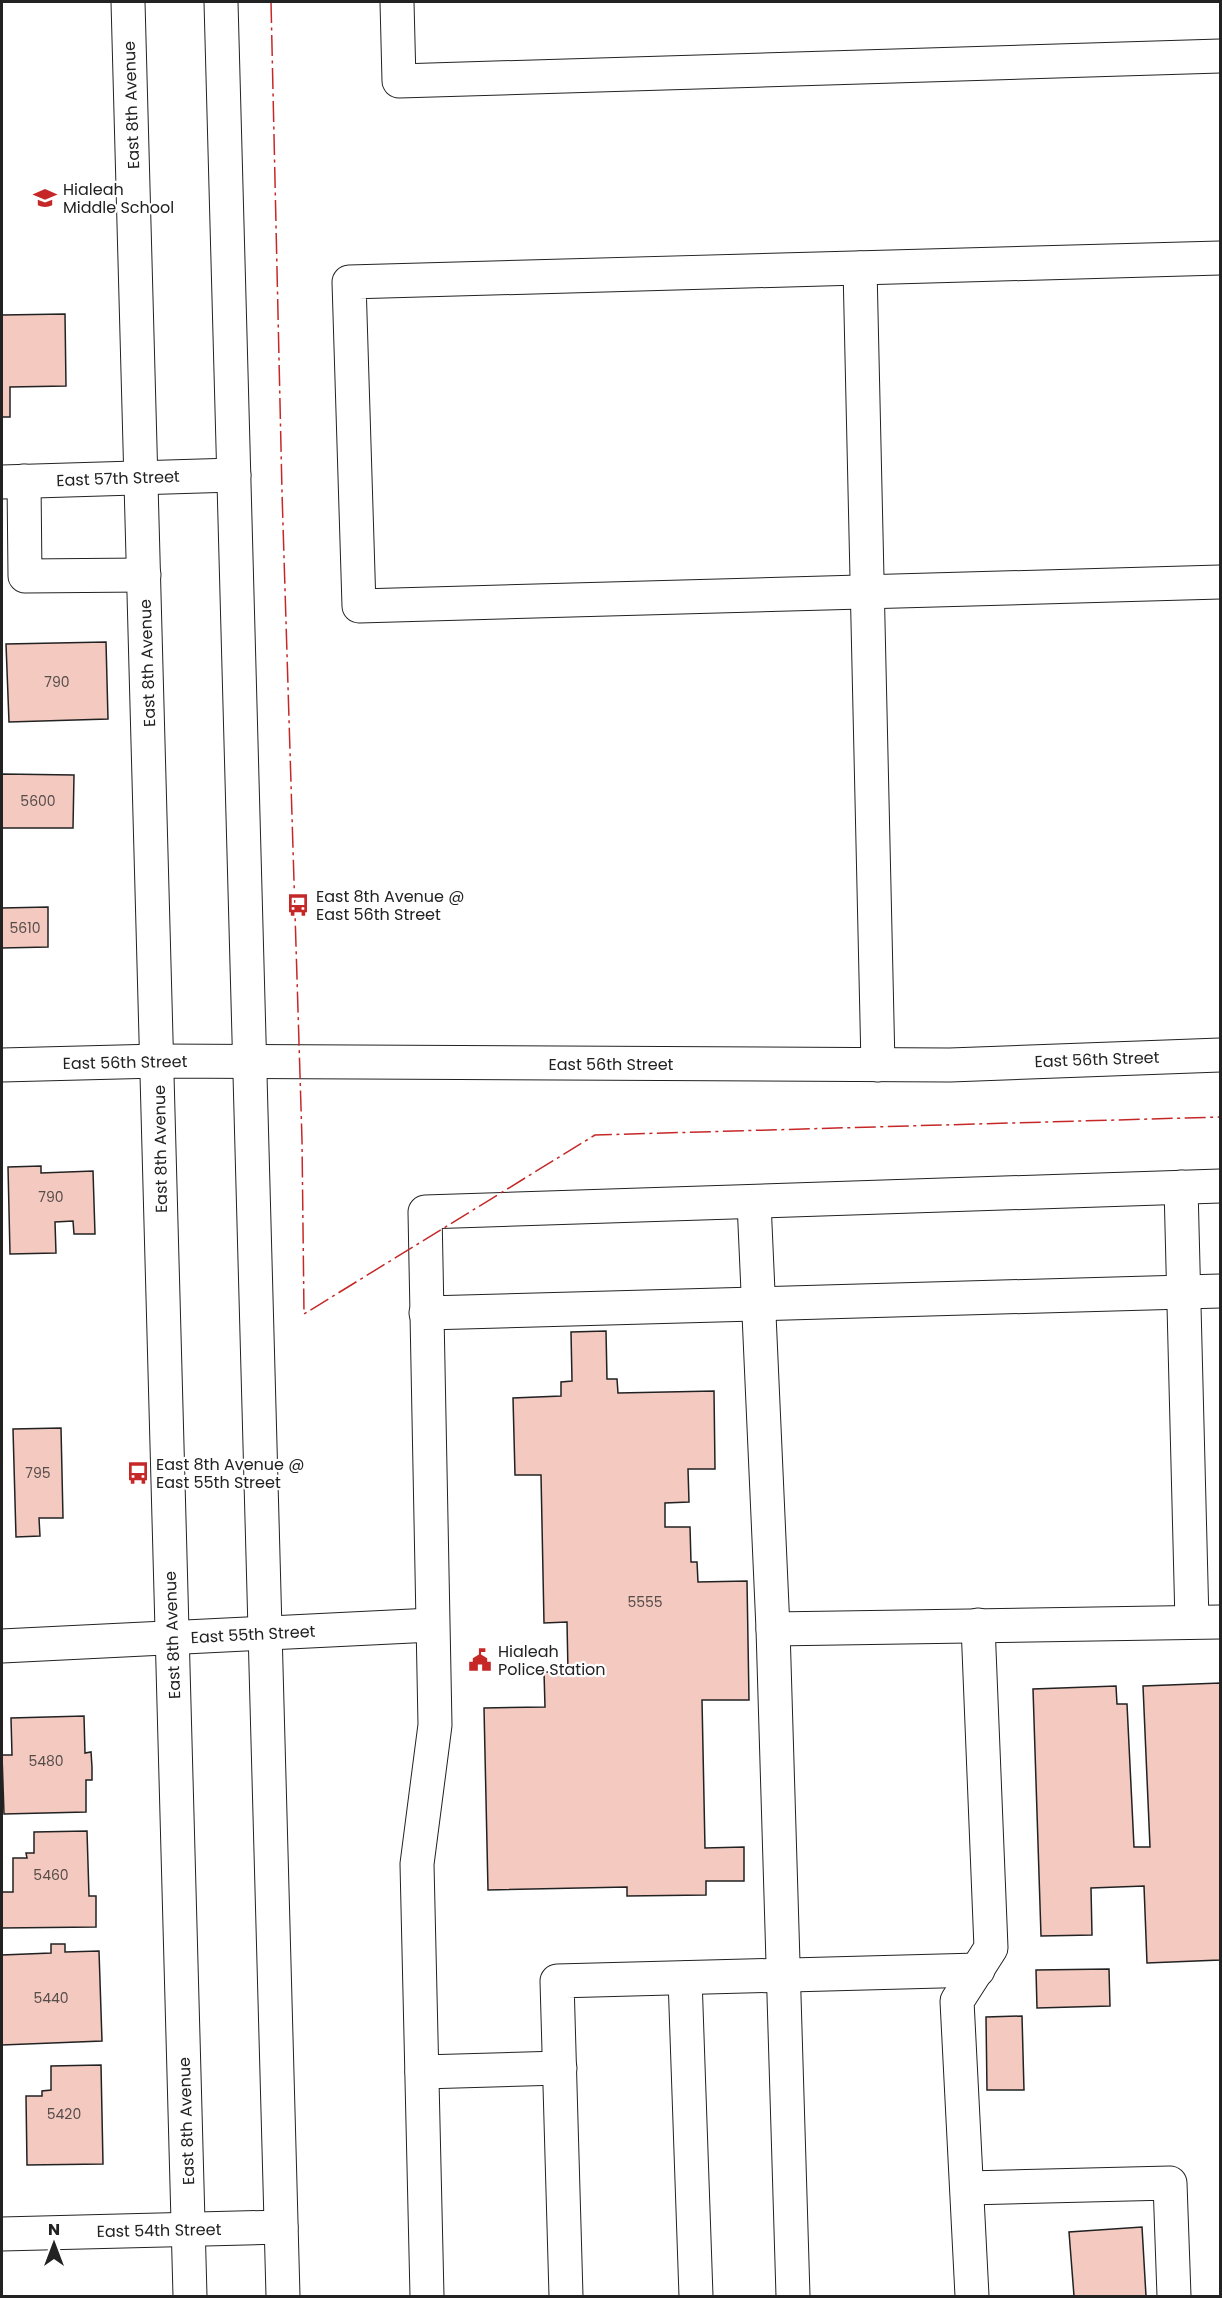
<svg xmlns="http://www.w3.org/2000/svg" width="1222" height="2298" font-family="Poppins,sans-serif">
  <style>
    .building { fill: #f3c9c0; stroke: #222; stroke-width: 1.5 }
    .lines { fill: none; stroke-linecap: round; stroke-linejoin: round }
    .minor-casing { stroke: #222; stroke-width: 35 }
    .major-casing { stroke: #222; stroke-width: 35 }
    .minor { stroke: #fff; stroke-width: 33 }
    .major { stroke: #fff; stroke-width: 33 }
    .power { stroke: #c62828; stroke-width: 1.5; stroke-dasharray: 21 4.5 3 4.5; stroke-linecap: butt }
    .labels { text-anchor: middle; stroke-width: 4.5; stroke-linejoin: round; paint-order: stroke }
    .number-label { font-size: 14px; fill: #564c4a }
    .street-label { font-size: 16px; fill: #222; stroke: #fff }
    .poi-label { font-size: 16px; fill: #222; stroke: #fff; text-anchor: start }
  </style>
  <rect width="100%" height="100%" fill="#fff"/>
  <g class="building">
    <path d="M 65,314 L 66,386 L 10,387 L 10,417 L 2,417 L 2,315 Z"/>
    <path d="M 106,642 L 108,719 L 9,722 L 6,644 Z"/>
    <path d="M 2,774 L 74,775 L 73,828 L 2,828 Z"/>
    <path d="M 48,907 L 48,947 L 2,948 L 2,908 Z"/>
    <path d="M 41,1166 L 41,1173 L 93,1171 L 95,1234 L 74,1234 L 73,1221 L 55,1222 L 56,1253 L 10,1254 L 8,1167 Z"/>
    <path d="M 606,1331 L 607,1379 L 617,1379 L 618,1393 L 714,1391 L 715,1469 L 688,1469 L 689,1502 L 665,1503 L 665,1527 L 690,1527 L 691,1562 L 697,1562 L 698,1582 L 747,1581 L 749,1700 L 702,1700 L 705,1848 L 744,1847 L 744,1881 L 706,1881 L 706,1895 L 627,1896 L 627,1887 L 488,1890 L 484,1708 L 545,1707 L 544,1672 L 568,1672 L 567,1622 L 544,1623 L 541,1475 L 515,1475 L 513,1398 L 561,1396 L 561,1382 L 572,1381 L 571,1332 Z"/>
    <path d="M 61,1428 L 63,1518 L 39,1518 L 40,1536 L 16,1537 L 13,1429 Z"/>
    <path d="M 1220,1683 L 1220,1960 L 1147,1963 L 1144,1886 L 1091,1888 L 1092,1935 L 1041,1936 L 1033,1689 L 1116,1686 L 1117,1704 L 1127,1704 L 1134,1847 L 1150,1847 L 1143,1686 Z"/>
    <path d="M 84,1716 L 85,1753 L 91,1752 L 92,1767 L 92,1780 L 86,1780 L 86,1812 L 4,1814 L 2,1755 L 12,1755 L 11,1718 Z"/>
    <path d="M 87,1831 L 89,1896 L 96,1896 L 96,1927 L 2,1928 L 2,1892 L 13,1892 L 13,1858 L 27,1858 L 26,1853 L 34,1853 L 34,1832 Z"/>
    <path d="M 51,1944 L 65,1944 L 65,1952 L 99,1951 L 102,2041 L 2,2045 L 2,1955 L 51,1953 Z"/>
    <path d="M 1109,1969 L 1110,2006 L 1037,2008 L 1036,1970 Z"/>
    <path d="M 1022,2016 L 1024,2090 L 987,2090 L 986,2017 Z"/>
    <path d="M 101,2065 L 103,2164 L 27,2165 L 26,2096 L 42,2096 L 42,2091 L 51,2090 L 51,2066 Z"/>
    <path d="M 1142,2227 L 1146,2296 L 1074,2296 L 1069,2232 Z"/>
  </g>
  <g class="lines">
    <g class="minor-casing">
      <g id="minor">
        <path d="M 397,2 L 399,81 L 1220,56"/>
        <path d="M 1220,258 L 349,282 L 359,606 L 1220,582"/>
        <path d="M 860,268 L 878,1065"/>
        <path d="M 24,481 L 25,576 L 144,575"/>
        <path d="M 2,482 L 234,475"/>
        <path d="M 2,1065 L 158,1061 L 950,1065 L 1220,1055"/>
        <path d="M 1181,1187 L 1192,1622"/>
        <path d="M 754,1202 L 773,1629 L 1220,1622"/>
        <path d="M 426,1313 L 1220,1291"/>
        <path d="M 773,1629 L 793,2296"/>
        <path d="M 2,1646 L 432,1625"/>
        <path d="M 685,1978 L 696,2296"/>
        <path d="M 422,2072 L 560,2068"/>
        <path d="M 967,2188 L 1170,2183 L 1174,2296"/>
        <path d="M 2,2234 L 281,2227"/>
        <path d="M 427,2296 L 417,1864 L 435,1725 L 425,1212 L 1220,1186"/>
        <path d="M 566,2296 L 557,1981 L 978,1970"/>
        <path d="M 972,2296 L 957,2001 L 991,1948 L 978,1625"/>
      </g>
    </g>
    <g class="major-casing">
      <g id="major">
        <path d="M 128,2 L 190,2296"/>
        <path d="M 221,2 L 283,2296"/>
      </g>
    </g>
    <use href="#minor" class="minor"/>
    <use href="#major" class="major"/>
    <path class="power" d="M 271,2 L 282,492 L 302,1140 L 304,1314 L 595,1135 L 1220,1117"/>
  </g>
  <defs>
    <g id="school-bare" transform="scale(1.8)"><path d="M0-5L7-2L0 1L-7-2ZM-4 1L0 2.5L4 1V4Q0 6-4 4Z" fill="#c62828" stroke="#fff" stroke-width="2.5" paint-order="stroke"/></g>
    <g id="bus-bare" transform="scale(1.8)"><path d="M-5-6H5V4H4V6H2V4H-2V6H-4V4H-5ZM-3.5-4V0h7V-4ZM-3.5 1.2v1.5H-2V1.2ZM2 1.2v1.5H3.5V1.2Z" fill="#c62828" stroke="#fff" stroke-width="2.5" paint-order="stroke"/></g>
    <g id="civic-bare" transform="scale(1.8)"><path d="M-.6-6.5H3V-4.5H.6V-3L4-1V1h2V6H-6V1h2V-1L-.6-3ZM-1.2 2.5V6h2.4V2.5Z" fill="#c62828" stroke="#fff" stroke-width="2.5" paint-order="stroke"/></g>
  </defs>
  <g fill-rule="evenodd">
    <use href="#school-bare" x="45" y="198"/>
    <use href="#bus-bare" x="298" y="905"/>
    <use href="#bus-bare" x="138" y="1473"/>
    <use href="#civic-bare" x="480" y="1660"/>
  </g>
  <g class="labels">
    <g class="number-label">
      <text x="57" y="687">790</text>
      <text x="38" y="806">5600</text>
      <text x="25" y="933">5610</text>
      <text x="51" y="1202">790</text>
      <text x="38" y="1478">795</text>
      <text x="645" y="1607">5555</text>
      <text x="46" y="1766">5480</text>
      <text x="51" y="1880">5460</text>
      <text x="51" y="2003">5440</text>
      <text x="64" y="2119">5420</text>
    </g>
    <g class="street-label">
      <text transform="translate(131 105) rotate(-92)" y="6">East 8th Avenue</text>
      <text transform="translate(118 478) rotate(-2)" y="6">East 57th Street</text>
      <text transform="translate(147 663) rotate(-92)" y="6">East 8th Avenue</text>
      <text transform="translate(1097 1059) rotate(-2)" y="6">East 56th Street</text>
      <text transform="translate(125 1062) rotate(-1)" y="6">East 56th Street</text>
      <text x="611" y="1070">East 56th Street</text>
      <text transform="translate(160 1149) rotate(-91)" y="6">East 8th Avenue</text>
      <text transform="translate(253 1634) rotate(-3)" y="6">East 55th Street</text>
      <text transform="translate(172 1635) rotate(-92)" y="6">East 8th Avenue</text>
      <text transform="translate(186 2121) rotate(-92)" y="6">East 8th Avenue</text>
      <text transform="translate(159 2230) rotate(-1)" y="6">East 54th Street</text>
    </g>
    <g class="poi-label">
      <text x="63" y="195">Hialeah<tspan x="63" dy="18">Middle School</tspan></text>
      <text x="316" y="902">East 8th Avenue @<tspan x="316" dy="18">East 56th Street</tspan></text>
      <text x="156" y="1470">East 8th Avenue @<tspan x="156" dy="18">East 55th Street</tspan></text>
      <text x="498" y="1657">Hialeah<tspan x="498" dy="18">Police Station</tspan></text>
    </g>
  </g>
  <rect width="1222" height="2298" fill="none" stroke="#222222" stroke-width="6"/>
  <g transform="translate(54 2244)" stroke="#ffffff" stroke-width="4.5" paint-order="stroke">
  <path d="M0-4.5L10 22L0 15L-10 22Z" fill="#222222"/>
  <text y="-9" font-size="16" font-weight="bold" text-anchor="middle" fill="#222222">N</text>
  </g>
</svg>
